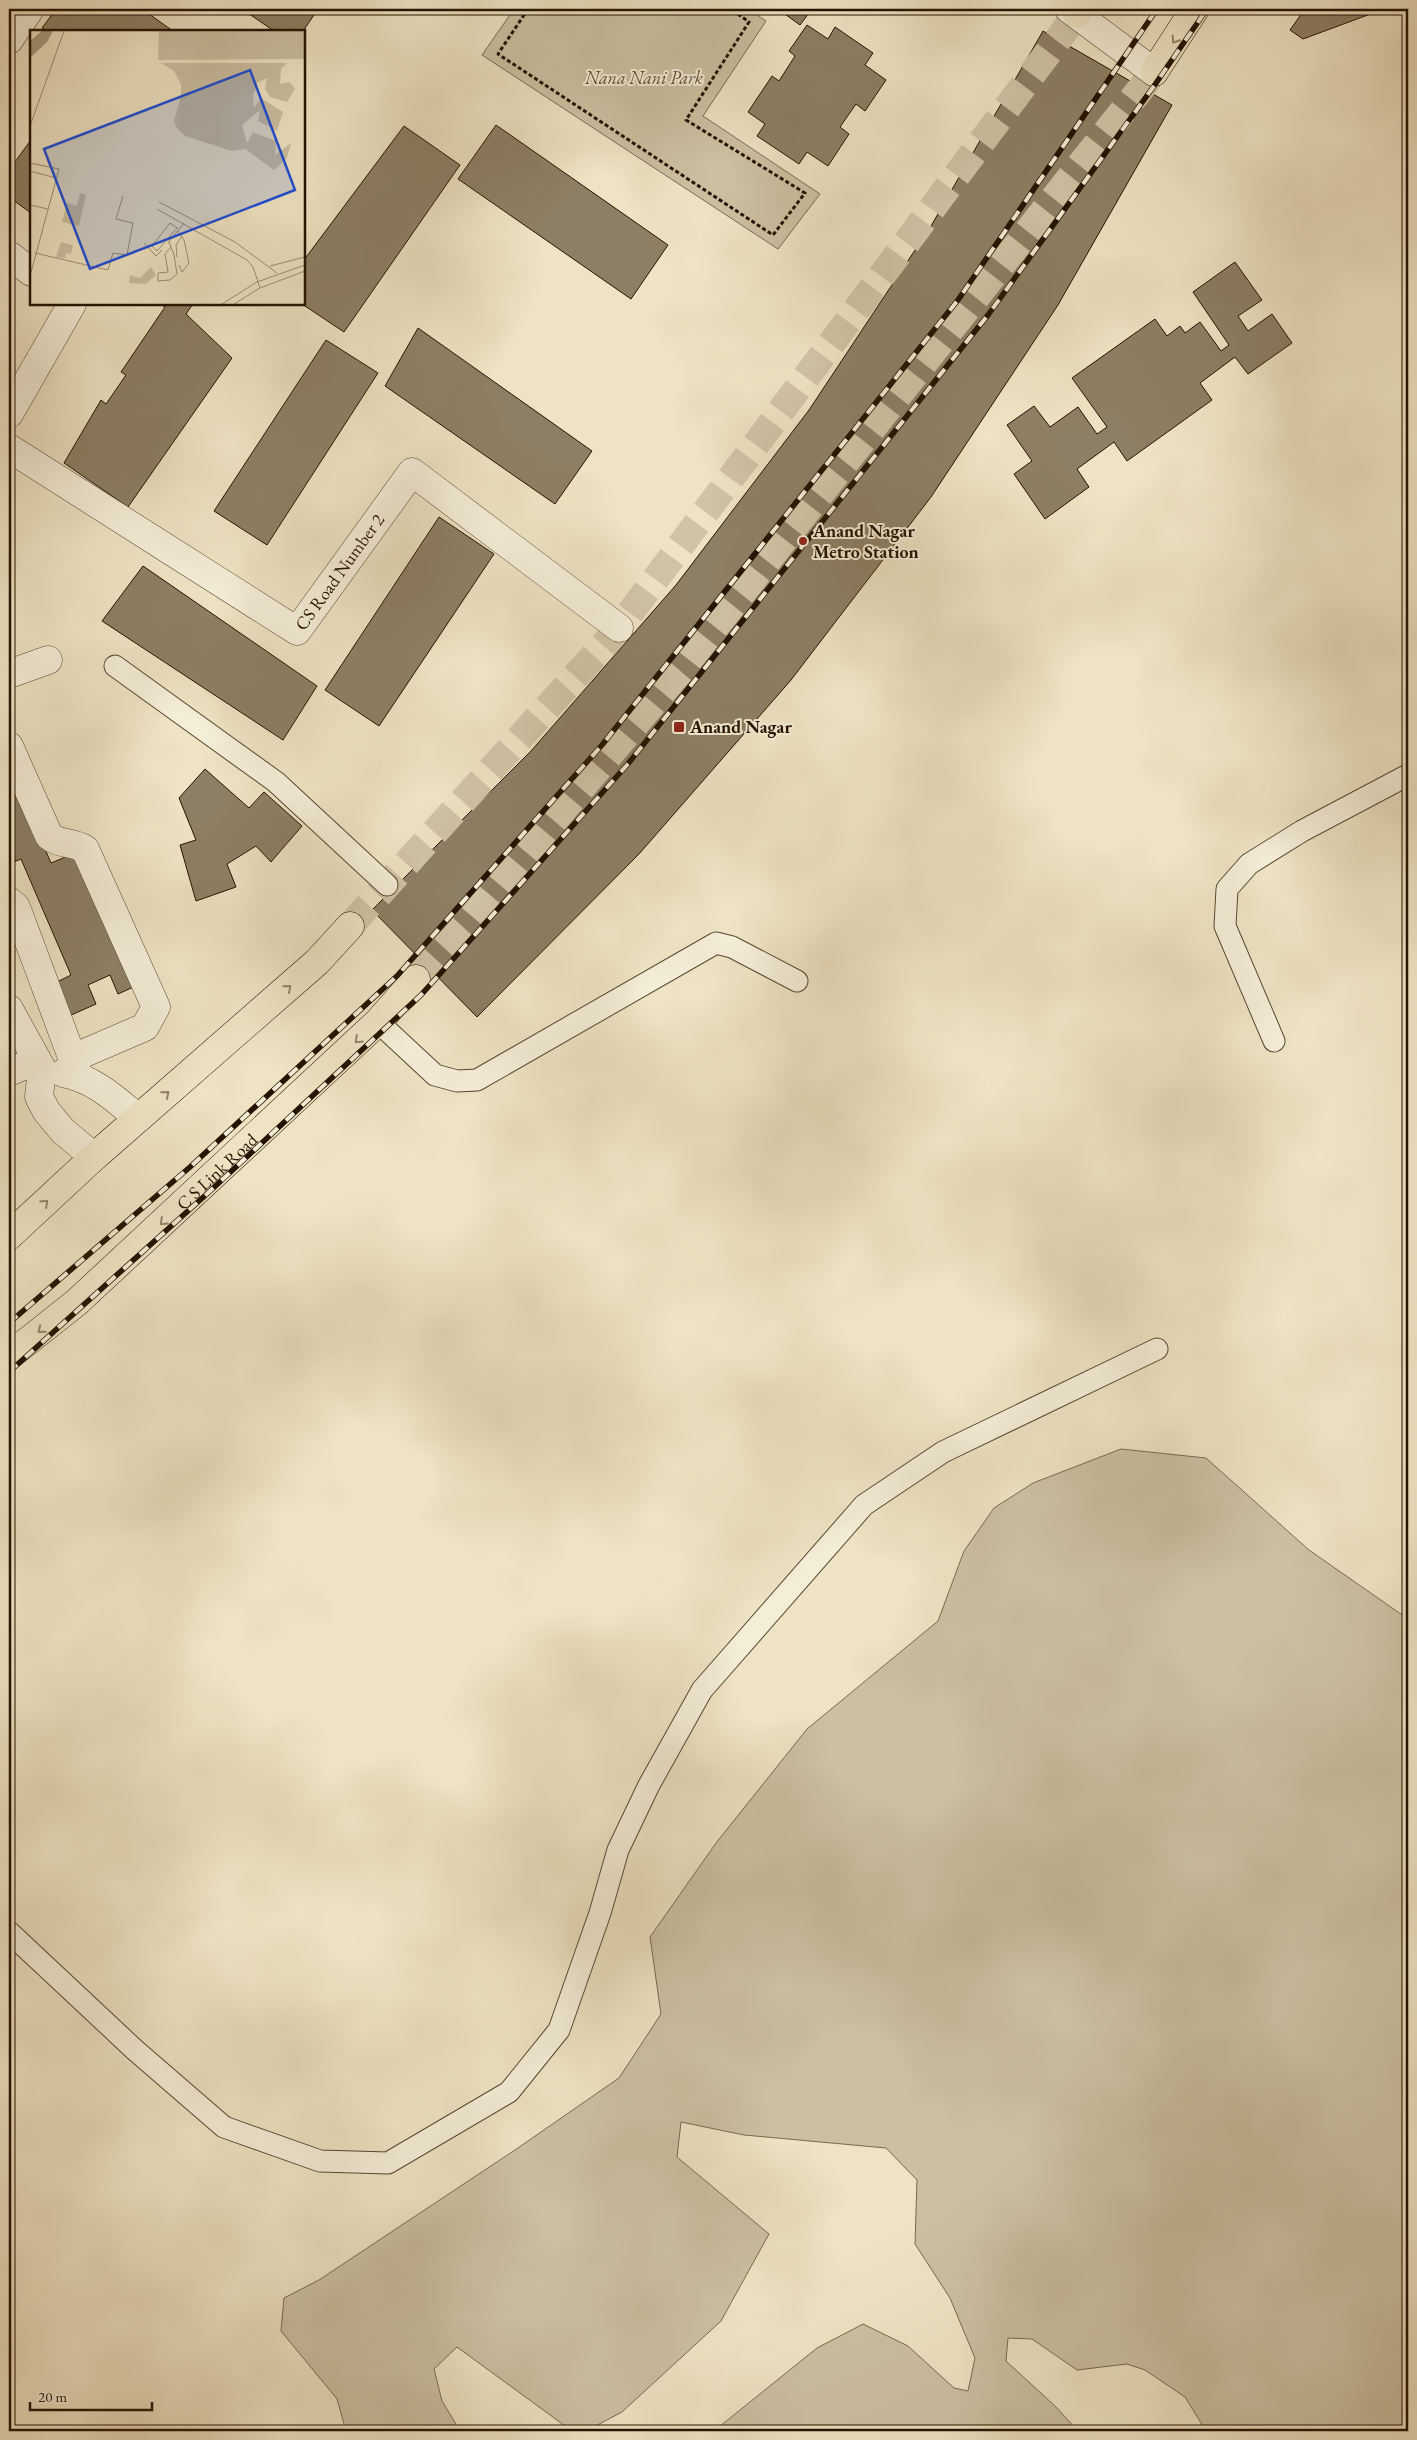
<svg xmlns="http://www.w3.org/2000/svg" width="1417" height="2440" font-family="'EB Garamond',serif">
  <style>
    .green { fill: #cbc0a2; stroke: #776a51 }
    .building { fill: #8d7f65; stroke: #231300 }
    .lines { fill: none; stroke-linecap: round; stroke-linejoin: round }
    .primary-tunnel { stroke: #d0c4a6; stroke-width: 28; stroke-dasharray: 28 14; stroke-linecap: butt }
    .lane-casing { stroke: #564731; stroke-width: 23 }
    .street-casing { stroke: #564731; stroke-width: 29 }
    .primary-casing { stroke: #231300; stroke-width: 29 }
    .path { stroke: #231300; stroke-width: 3; stroke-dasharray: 4 2.5; stroke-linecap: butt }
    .lane { stroke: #f4edd8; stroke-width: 21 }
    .street { stroke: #f4edd8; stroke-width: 28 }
    .primary { stroke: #eee3c3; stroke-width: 28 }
    .rail-casing { stroke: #231300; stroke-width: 5.5 }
    .rail { stroke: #f4edd8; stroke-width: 4; stroke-dasharray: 11; stroke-linecap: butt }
    .oneway { stroke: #93856b }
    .poi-dot { fill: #8f2418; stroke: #f4edd8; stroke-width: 2 }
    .labels { text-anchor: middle; stroke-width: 4; stroke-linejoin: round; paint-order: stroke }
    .park-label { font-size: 18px; font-style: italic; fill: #5e5039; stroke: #f4edd8 }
    .poi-label { font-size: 18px; font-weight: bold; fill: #231300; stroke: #f4edd8; text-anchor: start }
    .street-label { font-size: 18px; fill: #231300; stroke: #f4edd8 }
    .inset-road { fill: none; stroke: #9d9075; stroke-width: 1 }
    .view { fill: #1d4ed8; fill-opacity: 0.15; stroke: #1d4ed8; stroke-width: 2.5 }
    .inset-edge { fill: none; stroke: #231300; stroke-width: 2.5 }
  </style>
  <rect width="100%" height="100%" fill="#eee3c3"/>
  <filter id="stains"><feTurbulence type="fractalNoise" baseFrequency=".004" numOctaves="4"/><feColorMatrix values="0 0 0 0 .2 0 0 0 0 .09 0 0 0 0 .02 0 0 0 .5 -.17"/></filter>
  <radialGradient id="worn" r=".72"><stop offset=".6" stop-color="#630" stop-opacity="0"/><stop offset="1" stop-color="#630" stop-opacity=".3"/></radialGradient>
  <g class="green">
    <path d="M 514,9 L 748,9 L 766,21 L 703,116 L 820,194 L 778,249 L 482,55 Z"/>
    <path d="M 1121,1449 L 1206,1458 L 1309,1550 L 1408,1619 L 1408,2431 L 1206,2431 L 1185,2397 L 1145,2370 L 1127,2364 L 1077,2370 L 1032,2339 L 1008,2338 L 1006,2361 L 1055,2406 L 1078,2431 L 714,2431 L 817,2348 L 863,2324 L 908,2346 L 954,2388 L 968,2391 L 975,2358 L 950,2298 L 915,2244 L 917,2180 L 886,2148 L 744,2135 L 681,2122 L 677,2157 L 769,2234 L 721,2321 L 622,2412 L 586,2431 L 572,2431 L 457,2347 L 434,2369 L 442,2401 L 460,2431 L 346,2431 L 337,2399 L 281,2331 L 284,2298 L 319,2280 L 515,2150 L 619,2078 L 661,2014 L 650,1937 L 716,1843 L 807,1729 L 938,1621 L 964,1551 L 994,1508 L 1033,1483 Z"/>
  </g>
  <g class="building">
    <path d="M 56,9 L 142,9 L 173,31 L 48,31 L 42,28 Z"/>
    <path d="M 242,9 L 305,9 L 314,15 L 303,31 L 274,31 Z"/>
    <path d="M 778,9 L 812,9 L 800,25 Z"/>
    <path d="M 1305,9 L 1384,9 L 1303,39 L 1290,30 Z"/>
    <path d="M 807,25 L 828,39 L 835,27 L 873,53 L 865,65 L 886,80 L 865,111 L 856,104 L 840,127 L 849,134 L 828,166 L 807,152 L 799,164 L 757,136 L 765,124 L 748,112 L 772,76 L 779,81 L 795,56 L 789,51 Z"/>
    <path d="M 1043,31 L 1172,105 L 1058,305 L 931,497 L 791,680 L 639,854 L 477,1017 L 372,910 L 531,751 L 676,585 L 809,410 L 931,226 Z"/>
    <path d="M 496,125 L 668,245 L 631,299 L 458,179 Z"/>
    <path d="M 404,126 L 460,165 L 344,332 L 302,304 L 304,304 L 304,260 Z"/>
    <path d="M 31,140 L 31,213 L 9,197 L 9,170 Z"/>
    <path d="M 1235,262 L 1262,300 L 1238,316 L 1248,331 L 1272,314 L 1292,343 L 1248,374 L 1235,357 L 1200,383 L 1212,400 L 1127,461 L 1114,442 L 1077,469 L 1089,487 L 1045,519 L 1014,474 L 1032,461 L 1007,425 L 1034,406 L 1050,427 L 1078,407 L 1097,434 L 1107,427 L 1072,378 L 1155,319 L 1167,336 L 1180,326 L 1185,333 L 1200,322 L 1221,351 L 1229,345 L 1193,292 Z"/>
    <path d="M 160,304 L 193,304 L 186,314 L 232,358 L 128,507 L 64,463 L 101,400 L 106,404 L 126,375 L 121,372 L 165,307 Z"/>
    <path d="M 418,328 L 592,451 L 555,504 L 385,386 Z"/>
    <path d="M 326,340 L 378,373 L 267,545 L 214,511 Z"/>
    <path d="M 439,517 L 494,554 L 379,726 L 325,690 Z"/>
    <path d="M 143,566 L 317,686 L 283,740 L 102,621 Z"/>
    <path d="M 9,765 L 51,863 L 80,851 L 138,985 L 118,994 L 110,975 L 88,985 L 96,1004 L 69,1016 L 55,983 L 71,975 L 21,859 L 9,864 Z"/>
    <path d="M 205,769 L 249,808 L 264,792 L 302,826 L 271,862 L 256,846 L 227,864 L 236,887 L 196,901 L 180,845 L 196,840 L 179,798 Z"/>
  </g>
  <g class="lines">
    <g class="primary-tunnel">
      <path d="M 350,926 L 619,628 L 1077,14"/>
      <path d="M 416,979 L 464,927 L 681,670 L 1154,72"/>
    </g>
    <g class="lane-casing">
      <g id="lane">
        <path d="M 115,666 L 276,782 L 387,885"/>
        <path d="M 378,1022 L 435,1075 L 457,1081 L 477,1080 L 716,943 L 732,947 L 797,981"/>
        <path d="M 1274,1041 L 1225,926 L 1227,889 L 1249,864 L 1302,831 L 1408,775"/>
        <path d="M 9,1932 L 135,2050 L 224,2127 L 320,2161 L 388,2163 L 509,2092 L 559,2030 L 600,1913 L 618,1850 L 649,1785 L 702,1690 L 864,1505 L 943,1452 L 1157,1349"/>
      </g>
    </g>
    <g class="street-casing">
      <g id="street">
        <path d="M 1069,9 L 1154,72"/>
        <path d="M 9,40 L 30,9"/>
        <path d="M 9,255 L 31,272"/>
        <path d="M 9,414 L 72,304"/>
        <path id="s1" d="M 9,448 L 297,631 L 412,472 L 619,628"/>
        <path d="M 9,674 L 48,660"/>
        <path d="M 9,746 L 49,836 C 58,844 73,842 85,849 L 156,1007 L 145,1027 L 73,1058"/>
        <path d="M 9,901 L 16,907 L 79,1076"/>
        <path d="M 9,1009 L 42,1069 L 39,1097 L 47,1112 L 63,1131 L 94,1157"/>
        <path d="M 9,1072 L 37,1060"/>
        <path d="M 63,1073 C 94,1079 114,1098 138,1118"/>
      </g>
    </g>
    <g class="primary-casing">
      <g id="primary">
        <path d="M 1077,14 L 1080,9"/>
        <path d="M 1154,72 L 1195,9"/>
        <path d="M 9,1236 L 94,1157 L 317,962 L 350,926"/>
        <path id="s2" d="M 9,1356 L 77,1302 L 378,1022 L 416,979"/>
      </g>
    </g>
    <path class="path" d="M 528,9 L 498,54 L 773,235 L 805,193 L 686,120 L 749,22 L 731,9"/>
    <use href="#lane" class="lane"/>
    <use href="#street" class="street"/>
    <use href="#primary" class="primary"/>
    <g class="rail-casing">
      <g id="rail">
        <path d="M 9,1323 L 190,1167 L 397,976 L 602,745 L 958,300 L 1157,9"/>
        <path d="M 9,1372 L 209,1192 L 421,995 L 627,765 L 988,315 L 1154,86 L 1207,9"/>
      </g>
    </g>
    <use href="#rail" class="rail"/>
  </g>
  <defs><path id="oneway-chevron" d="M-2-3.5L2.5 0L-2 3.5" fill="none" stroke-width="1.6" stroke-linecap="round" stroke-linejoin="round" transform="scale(1.25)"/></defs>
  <g class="oneway">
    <use href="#oneway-chevron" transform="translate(1175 40) rotate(123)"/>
    <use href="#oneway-chevron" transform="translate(288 988) rotate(-41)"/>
    <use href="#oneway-chevron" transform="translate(358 1040) rotate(137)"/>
    <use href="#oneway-chevron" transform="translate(166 1094) rotate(-41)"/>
    <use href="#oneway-chevron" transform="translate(45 1203) rotate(-43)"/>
    <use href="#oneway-chevron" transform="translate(163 1222) rotate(137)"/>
    <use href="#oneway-chevron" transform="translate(41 1330) rotate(141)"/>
  </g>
  <g class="poi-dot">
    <circle cx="803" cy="541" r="5"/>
    <rect x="673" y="721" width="12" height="12" rx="2.5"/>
  </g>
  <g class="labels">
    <g class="park-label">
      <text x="644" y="84">Nana Nani Park</text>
    </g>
    <g class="poi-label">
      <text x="813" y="537">Anand Nagar<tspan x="813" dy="21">Metro Station</tspan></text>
      <text x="690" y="733">Anand Nagar</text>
    </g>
    <g class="street-label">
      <text dy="6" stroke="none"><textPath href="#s1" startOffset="414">CS Road Number 2</textPath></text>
      <text dy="6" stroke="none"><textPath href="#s2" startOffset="278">C S Link Road</textPath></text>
    </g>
  </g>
  <g transform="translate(30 30)">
    <rect width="275" height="275" fill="#eee3c3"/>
    <path d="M 129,1 L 275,1 L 275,29 L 128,30 ZM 131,33 L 257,33 L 251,39 L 250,54 L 260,52 L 265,59 L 257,72 L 240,67 L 235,59 L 237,48 L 227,53 L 223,66 L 224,78 L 231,68 L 253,82 L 247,101 L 228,91 L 230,80 L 212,95 L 217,113 L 223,102 L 246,111 L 245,125 L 261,113 L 257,128 L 244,140 L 215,119 L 202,121 L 155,106 L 146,97 L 144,90 L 151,66 L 151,54 L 144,41 ZM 50,163 L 56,165 L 49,196 L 32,192 L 37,173 L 47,176 ZM 31,212 L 43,215 L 41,224 L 36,223 L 35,228 L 26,227 ZM 121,237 L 126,245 L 116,254 L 99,253 L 100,245 L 110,248 Z" fill="#cbc0a2"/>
    <path d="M 12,1 L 23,1 L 17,12 L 0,28 L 0,11 Z" fill="#a99c81"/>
    <path class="inset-road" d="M 0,96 L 34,1M 0,133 L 29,139M 0,141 L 26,148M 129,172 L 205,212 L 247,243M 0,175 L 18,179M 127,179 L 217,230 L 223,237 L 230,258M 147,198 L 140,193 L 122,216 L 127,221 L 148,197M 148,201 L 154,210 L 159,233 L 152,242 L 149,235M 139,212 L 141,217 L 144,225 L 147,244 L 140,250 L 128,251 L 128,243 L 138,242 L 135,224 L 141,217M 114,213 L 126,226 L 132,220M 138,213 L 154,193M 5,223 L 78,240 L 83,223 L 97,225 L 103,193 L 86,189 L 93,166M 147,227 L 146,215 L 152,206M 240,236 L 275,227M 0,246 L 29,139M 192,274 L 227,252 L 275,235M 204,274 L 230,258 L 275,241"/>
    <path class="view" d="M 220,40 L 265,160 L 60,239 L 14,119 Z"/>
    <rect width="275" height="275" class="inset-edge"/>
  </g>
  <rect width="1417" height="2440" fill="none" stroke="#eee3c3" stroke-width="30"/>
  <rect x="10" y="10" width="1397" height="2420" fill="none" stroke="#231300" stroke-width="2.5"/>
  <rect x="15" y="15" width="1387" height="2410" fill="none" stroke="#231300"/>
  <path d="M30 2402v8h122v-8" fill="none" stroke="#231300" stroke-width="2.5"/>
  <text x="38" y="2402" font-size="15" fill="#231300" stroke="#f4edd8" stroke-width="4" paint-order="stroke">20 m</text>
  <rect width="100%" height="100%" filter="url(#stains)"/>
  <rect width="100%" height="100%" fill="url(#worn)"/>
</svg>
